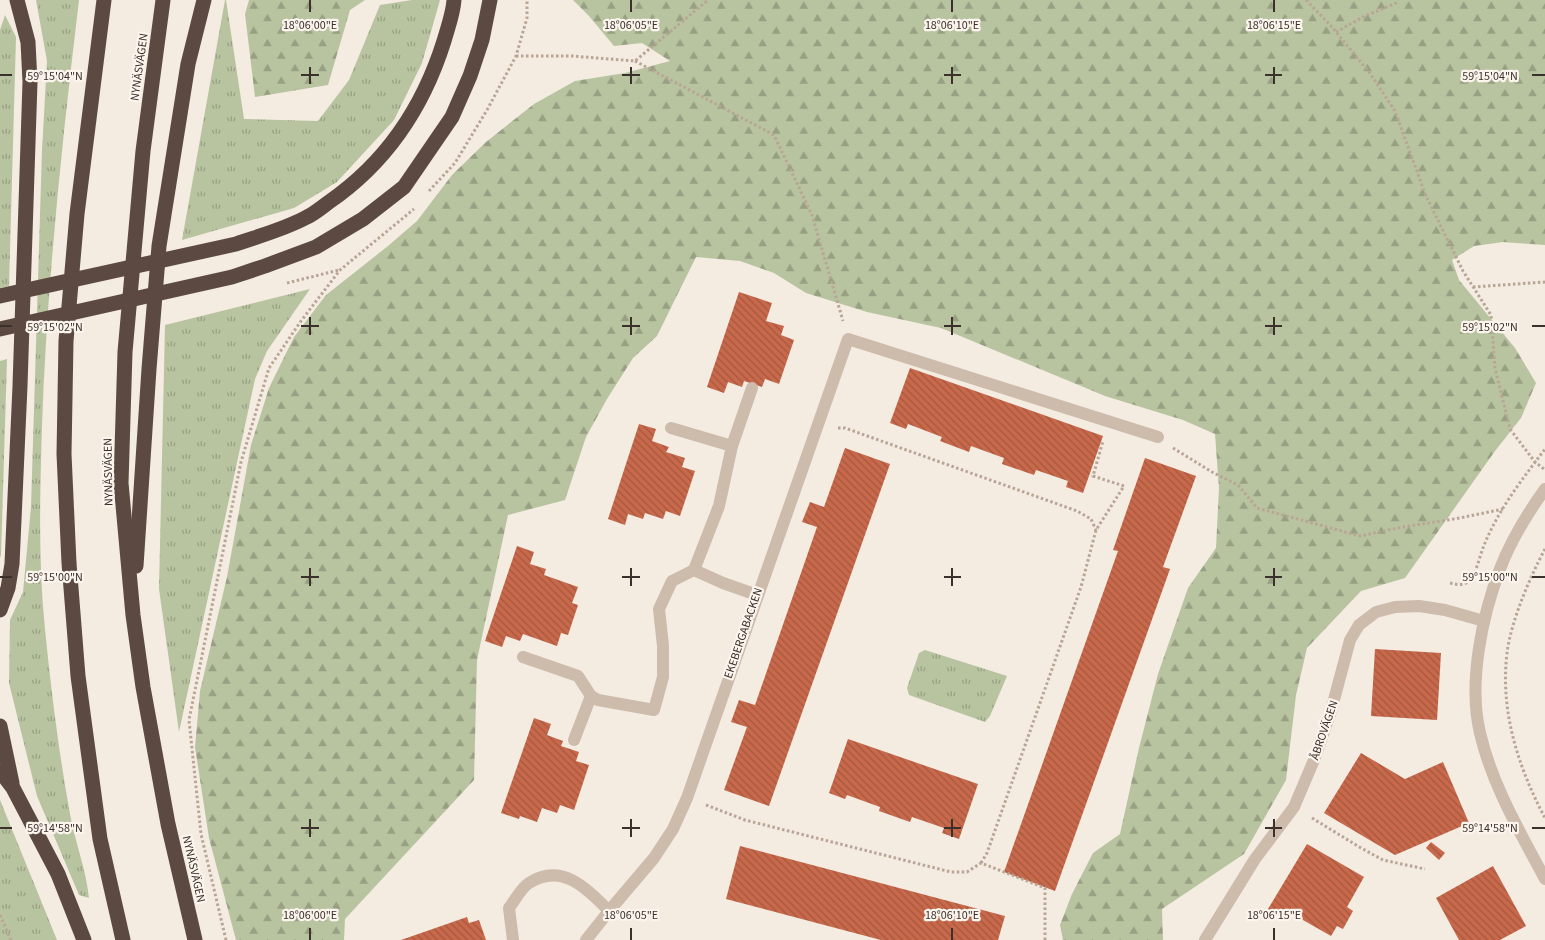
<svg xmlns="http://www.w3.org/2000/svg" width="1545" height="940" font-family="'Source Sans 3',sans-serif">
  <style>
    .grass { fill: url(#grass-tufts) }
    .forest { fill: url(#forest-firs) }
    .building { fill: url(#building-back-hatch) }
    .lines { fill: none; stroke-linecap: round; stroke-linejoin: round }
    .path { stroke: #b9a596; stroke-width: 3; stroke-dasharray: 2.5 2.5; stroke-linecap: butt }
    .minor { stroke: #cdbbac; stroke-width: 12 }
    .highway { stroke: #5c4a42; stroke-width: 15 }
    .ticks { fill: none; stroke: #3b302b; stroke-width: 2 }
    .labels { text-anchor: middle; stroke-width: 4.5; stroke-linejoin: round; paint-order: stroke }
    .street-label { font-size: 12px; fill: #3b302b; stroke: #fbf5ee }
    .ticks-label { font-size: 12px; text-anchor: middle; fill: #3b302b; stroke: #fbf5ee; stroke-width: 4.5; stroke-linejoin: round; paint-order: stroke }
  </style>
  <defs>
    <pattern id="grass-tufts" width="24" height="20" patternUnits="userSpaceOnUse" patternTransform="scale(1.25)"><rect width="24" height="20" fill="#b8c4a0"/><path d="M3 7l-1-3M5 7V3M7 7l1-3M15 17l-1-3M17 17v-4M19 17l1-3" fill="none" stroke="#97a083"/></pattern>
    <pattern id="forest-firs" width="22" height="20" patternUnits="userSpaceOnUse" patternTransform="scale(1.25)"><rect width="22" height="20" fill="#b8c4a0"/><path d="M5 1l3.5 6h-7zM16 11l3.5 6h-7z" fill="#97a083"/></pattern>
    <pattern id="building-back-hatch" width="6" height="6" patternUnits="userSpaceOnUse" patternTransform="scale(1.25)"><rect width="6" height="6" fill="#c8694b"/><path d="M-1 5l2 2M0 0l6 6M5-1l2 2" fill="none" stroke="#a4573f"/></pattern>
  </defs>
  <rect width="100%" height="100%" fill="#f4ebe1"/>
  <g class="grass">
    <path d="M 36,0 L 79,0 C 62,142 47,283 42,425 C 40,493 38,561 45,629 C 51,689 59,754 70,814 C 75,842 86,869 89,898 L 79,895 L 37,796 L 9,683 L 10,620 L 23,592 L 31,507 L 42,150 L 47,61 Z"/>
    <path d="M 225,0 L 226,0 L 244,119 L 318,121 L 349,80 L 380,5 L 412,0 L 440,0 L 422,63 L 394,120 L 337,182 L 294,208 L 182,240 Z"/>
    <path d="M 5,15 L 16,37 L 9,286 L 0,288 L 0,30 Z"/>
    <path d="M 310,289 L 267,351 L 255,379 L 179,732 L 159,589 L 165,325 Z"/>
    <path d="M 7,359 L 1,555 L 0,558 L 0,361 Z"/>
    <path d="M 925,650 L 1007,676 L 990,716 L 985,722 L 909,695 L 907,688 L 919,653 Z"/>
    <path d="M 0,800 L 57,940 L 0,940 Z"/>
  </g>
  <g class="forest">
    <path d="M 249,0 L 365,0 L 350,10 L 328,85 L 255,97 L 245,14 Z"/>
    <path d="M 573,0 L 1545,0 L 1545,245 L 1503,242 L 1474,246 L 1452,260 L 1459,280 L 1515,348 L 1536,383 L 1521,418 L 1495,451 L 1405,578 L 1361,591 L 1307,648 L 1296,695 L 1286,780 L 1244,854 L 1162,909 L 1163,940 L 1063,940 L 1060,925 L 1072,894 L 1093,853 L 1120,834 L 1139,748 L 1158,674 L 1188,588 L 1216,548 L 1219,488 L 1215,434 L 1183,420 L 1105,396 L 941,328 L 867,312 L 806,293 L 774,273 L 740,261 L 696,257 L 657,336 L 633,358 L 607,399 L 586,437 L 565,500 L 508,515 L 477,660 L 474,780 L 345,919 L 344,940 L 236,940 L 209,838 L 195,747 L 200,691 L 227,577 L 251,445 L 269,388 L 294,337 L 326,295 L 388,246 L 417,221 L 452,175 L 486,142 L 534,104 L 575,81 L 625,73 L 670,61 L 642,43 L 614,46 L 589,16 Z"/>
  </g>
  <g class="building">
    <path d="M 739,292 L 772,303 L 766,321 L 784,326 L 781,335 L 794,340 L 779,384 L 765,379 L 762,387 L 744,381 L 742,387 L 728,382 L 724,393 L 707,387 Z"/>
    <path d="M 910,368 L 1103,436 L 1083,493 L 1066,487 L 1068,481 L 1036,470 L 1034,475 L 1002,464 L 1004,458 L 971,446 L 969,452 L 940,441 L 942,437 L 908,424 L 906,429 L 890,423 Z"/>
    <path d="M 639,424 L 656,429 L 652,441 L 669,447 L 666,452 L 685,458 L 682,467 L 695,471 L 680,516 L 666,511 L 663,519 L 645,513 L 643,519 L 628,514 L 625,525 L 608,519 Z"/>
    <path d="M 845,448 L 890,464 L 769,806 L 724,790 L 747,727 L 731,722 L 739,700 L 755,705 L 817,527 L 802,522 L 810,502 L 824,507 Z"/>
    <path d="M 1145,458 L 1196,476 L 1163,567 L 1170,569 L 1055,891 L 1004,872 L 1118,551 L 1113,550 Z"/>
    <path d="M 517,546 L 534,552 L 530,564 L 546,569 L 544,575 L 578,587 L 572,603 L 578,605 L 568,635 L 561,633 L 557,646 L 523,634 L 520,641 L 506,636 L 502,647 L 485,641 Z"/>
    <path d="M 1375,649 L 1441,653 L 1437,720 L 1371,716 Z"/>
    <path d="M 534,718 L 551,724 L 547,735 L 563,741 L 561,746 L 579,752 L 576,761 L 589,765 L 574,810 L 560,805 L 557,813 L 542,808 L 537,822 L 520,816 L 519,819 L 501,813 Z"/>
    <path d="M 848,739 L 978,784 L 959,839 L 942,833 L 944,828 L 912,817 L 910,822 L 879,811 L 880,807 L 847,795 L 845,799 L 829,793 Z"/>
    <path d="M 1361,753 L 1405,779 L 1443,762 L 1469,823 L 1395,855 L 1324,813 Z"/>
    <path d="M 1431,842 L 1445,853 L 1439,860 L 1426,848 Z"/>
    <path d="M 1307,844 L 1364,877 L 1347,907 L 1353,911 L 1343,929 L 1337,926 L 1331,936 L 1289,912 L 1285,919 L 1268,909 Z"/>
    <path d="M 740,846 L 1005,916 L 998,940 L 881,940 L 726,899 Z"/>
    <path d="M 1493,866 L 1526,926 L 1500,940 L 1459,940 L 1436,898 Z"/>
    <path d="M 467,917 L 469,923 L 479,920 L 486,940 L 401,940 Z"/>
  </g>
  <g class="lines">
    <g class="path">
      <path d="M 1306,0 L 1332,27 L 1369,72 L 1395,111 L 1426,196 L 1463,271 L 1491,315 L 1495,368 L 1510,429 L 1535,462 L 1544,469"/>
      <path d="M 1336,32 L 1363,17 L 1396,3 L 1398,0"/>
      <path d="M 516,56 L 572,56 L 635,61 L 708,0"/>
      <path d="M 635,61 L 774,135 L 812,215 L 843,321"/>
      <path d="M 429,191 L 455,163 L 487,110 L 516,56 L 527,18 L 527,0"/>
      <path d="M 287,283 L 339,270"/>
      <path d="M 1473,287 L 1545,282"/>
      <path d="M 838,428 L 845,428 L 1077,511 L 1091,519 L 1096,530"/>
      <path d="M 1173,448 L 1212,472 L 1238,485 L 1257,508 L 1360,536 L 1403,527 L 1460,518 L 1503,509"/>
      <path d="M 1545,549 C 1530,577 1511,621 1507,653 C 1500,711 1518,767 1545,818"/>
      <path d="M 1450,583 C 1458,585 1465,586 1471,579 C 1478,568 1480,554 1485,543 C 1499,509 1523,478 1545,449"/>
      <path d="M 706,805 L 745,820 L 951,872 L 967,872 L 981,863 L 1045,888 L 1045,940"/>
      <path d="M 1312,818 L 1361,848 L 1383,860 L 1425,869"/>
      <path d="M 981,863 L 987,853 L 1081,587 L 1096,530 L 1124,486 L 1093,476 L 1103,441"/>
      <path d="M 0,915 L 11,940"/>
      <path d="M 226,940 L 201,834 L 189,720 L 241,462 L 269,368 L 301,321 L 340,270 L 414,209"/>
    </g>
    <g class="minor">
      <path d="M 671,428 L 732,446"/>
      <path d="M 1545,489 C 1527,514 1511,540 1500,569 C 1482,616 1468,683 1480,733 C 1492,785 1520,832 1545,879"/>
      <path d="M 694,570 L 719,506 L 732,446 L 752,388"/>
      <path d="M 523,657 L 578,676 L 591,696 L 598,700 L 654,710 L 663,677 L 663,646 L 659,609 L 672,581 L 694,570 L 723,583 L 757,595"/>
      <path d="M 574,740 L 591,696"/>
      <path d="M 609,911 L 654,858 L 673,829 L 687,798 L 848,339 L 1158,437"/>
      <path d="M 513,940 L 509,908 C 515,900 521,888 529,883 C 561,862 587,888 609,911 L 586,940"/>
      <path d="M 1205,940 L 1255,859 L 1294,807 L 1314,760 L 1331,711 L 1350,640 L 1359,625 L 1376,612 L 1395,607 L 1419,606 L 1445,610 L 1484,621"/>
    </g>
    <g class="highway">
      <path d="M 104,0 L 77,214 L 66,341 L 64,454 L 69,563 L 78,676 L 100,839 L 123,940"/>
      <path d="M 163,0 L 143,151 L 125,352 L 121,483 L 133,615 L 143,687 L 168,824 L 195,940"/>
      <path d="M 0,296 L 236,244 C 259,236 285,229 307,217 C 315,213 322,207 329,202 C 387,162 423,108 444,41 C 448,27 453,14 454,0"/>
      <path d="M 0,329 L 232,277 L 265,266 L 316,247 L 363,219 L 404,187 L 452,117 L 470,76 L 482,40 L 490,0"/>
      <path d="M 136,566 L 149,369 L 159,246 L 188,64 L 204,0"/>
      <path d="M 0,610 L 8,588 L 12,564 L 20,386 L 30,82 L 28,42 L 17,0"/>
      <path d="M 0,726 L 12,783"/>
      <path d="M 0,771 L 13,788 L 58,874 L 84,940"/>
    </g>
  </g>
  <path class="ticks" d="M 310,0 L 310,12M 631,0 L 631,12M 952,0 L 952,12M 1274,0 L 1274,12M 310,67 L 310,84M 631,67 L 631,84M 952,67 L 952,84M 1274,67 L 1274,84M 0,75 L 12,75M 301,75 L 319,75M 622,75 L 640,75M 944,75 L 961,75M 1265,75 L 1282,75M 1532,75 L 1545,75M 310,317 L 310,335M 631,317 L 631,335M 952,317 L 952,335M 1274,317 L 1274,335M 0,326 L 12,326M 301,326 L 319,326M 622,326 L 640,326M 944,326 L 961,326M 1265,326 L 1282,326M 1532,326 L 1545,326M 310,568 L 310,586M 631,568 L 631,586M 952,568 L 952,586M 1274,568 L 1274,586M 0,577 L 12,577M 301,577 L 319,577M 622,577 L 640,577M 944,577 L 961,577M 1265,577 L 1282,577M 1532,577 L 1545,577M 310,819 L 310,837M 631,819 L 631,837M 952,819 L 952,837M 1274,819 L 1274,837M 0,828 L 12,828M 301,828 L 319,828M 622,828 L 640,828M 944,828 L 961,828M 1265,828 L 1282,828M 1532,828 L 1545,828M 310,928 L 310,940M 631,928 L 631,940M 952,928 L 952,940M 1274,928 L 1274,940"/>
  <g class="labels">
    <g class="street-label">
      <text transform="translate(139 67) rotate(-82)" y="4">NYNÄSVÄGEN</text>
      <text transform="translate(108 472) rotate(-91)" y="4">NYNÄSVÄGEN</text>
      <text transform="translate(743 633) rotate(-71)" y="4">EKEBERGABACKEN</text>
      <text transform="translate(1324 730) rotate(-71)" y="4">ÅBROVÄGEN</text>
      <text transform="translate(194 869) rotate(77)" y="4">NYNÄSVÄGEN</text>
    </g>
  </g>
  <g class="ticks-label">
    <text x="310" y="29">18°06'00"E</text>
    <text x="631" y="29">18°06'05"E</text>
    <text x="952" y="29">18°06'10"E</text>
    <text x="1274" y="29">18°06'15"E</text>
    <text x="55" y="80">59°15'04"N</text>
    <text x="1490" y="80">59°15'04"N</text>
    <text x="55" y="331">59°15'02"N</text>
    <text x="1490" y="331">59°15'02"N</text>
    <text x="55" y="581">59°15'00"N</text>
    <text x="1490" y="581">59°15'00"N</text>
    <text x="55" y="832">59°14'58"N</text>
    <text x="1490" y="832">59°14'58"N</text>
    <text x="310" y="919">18°06'00"E</text>
    <text x="631" y="919">18°06'05"E</text>
    <text x="952" y="919">18°06'10"E</text>
    <text x="1274" y="919">18°06'15"E</text>
  </g>
</svg>
